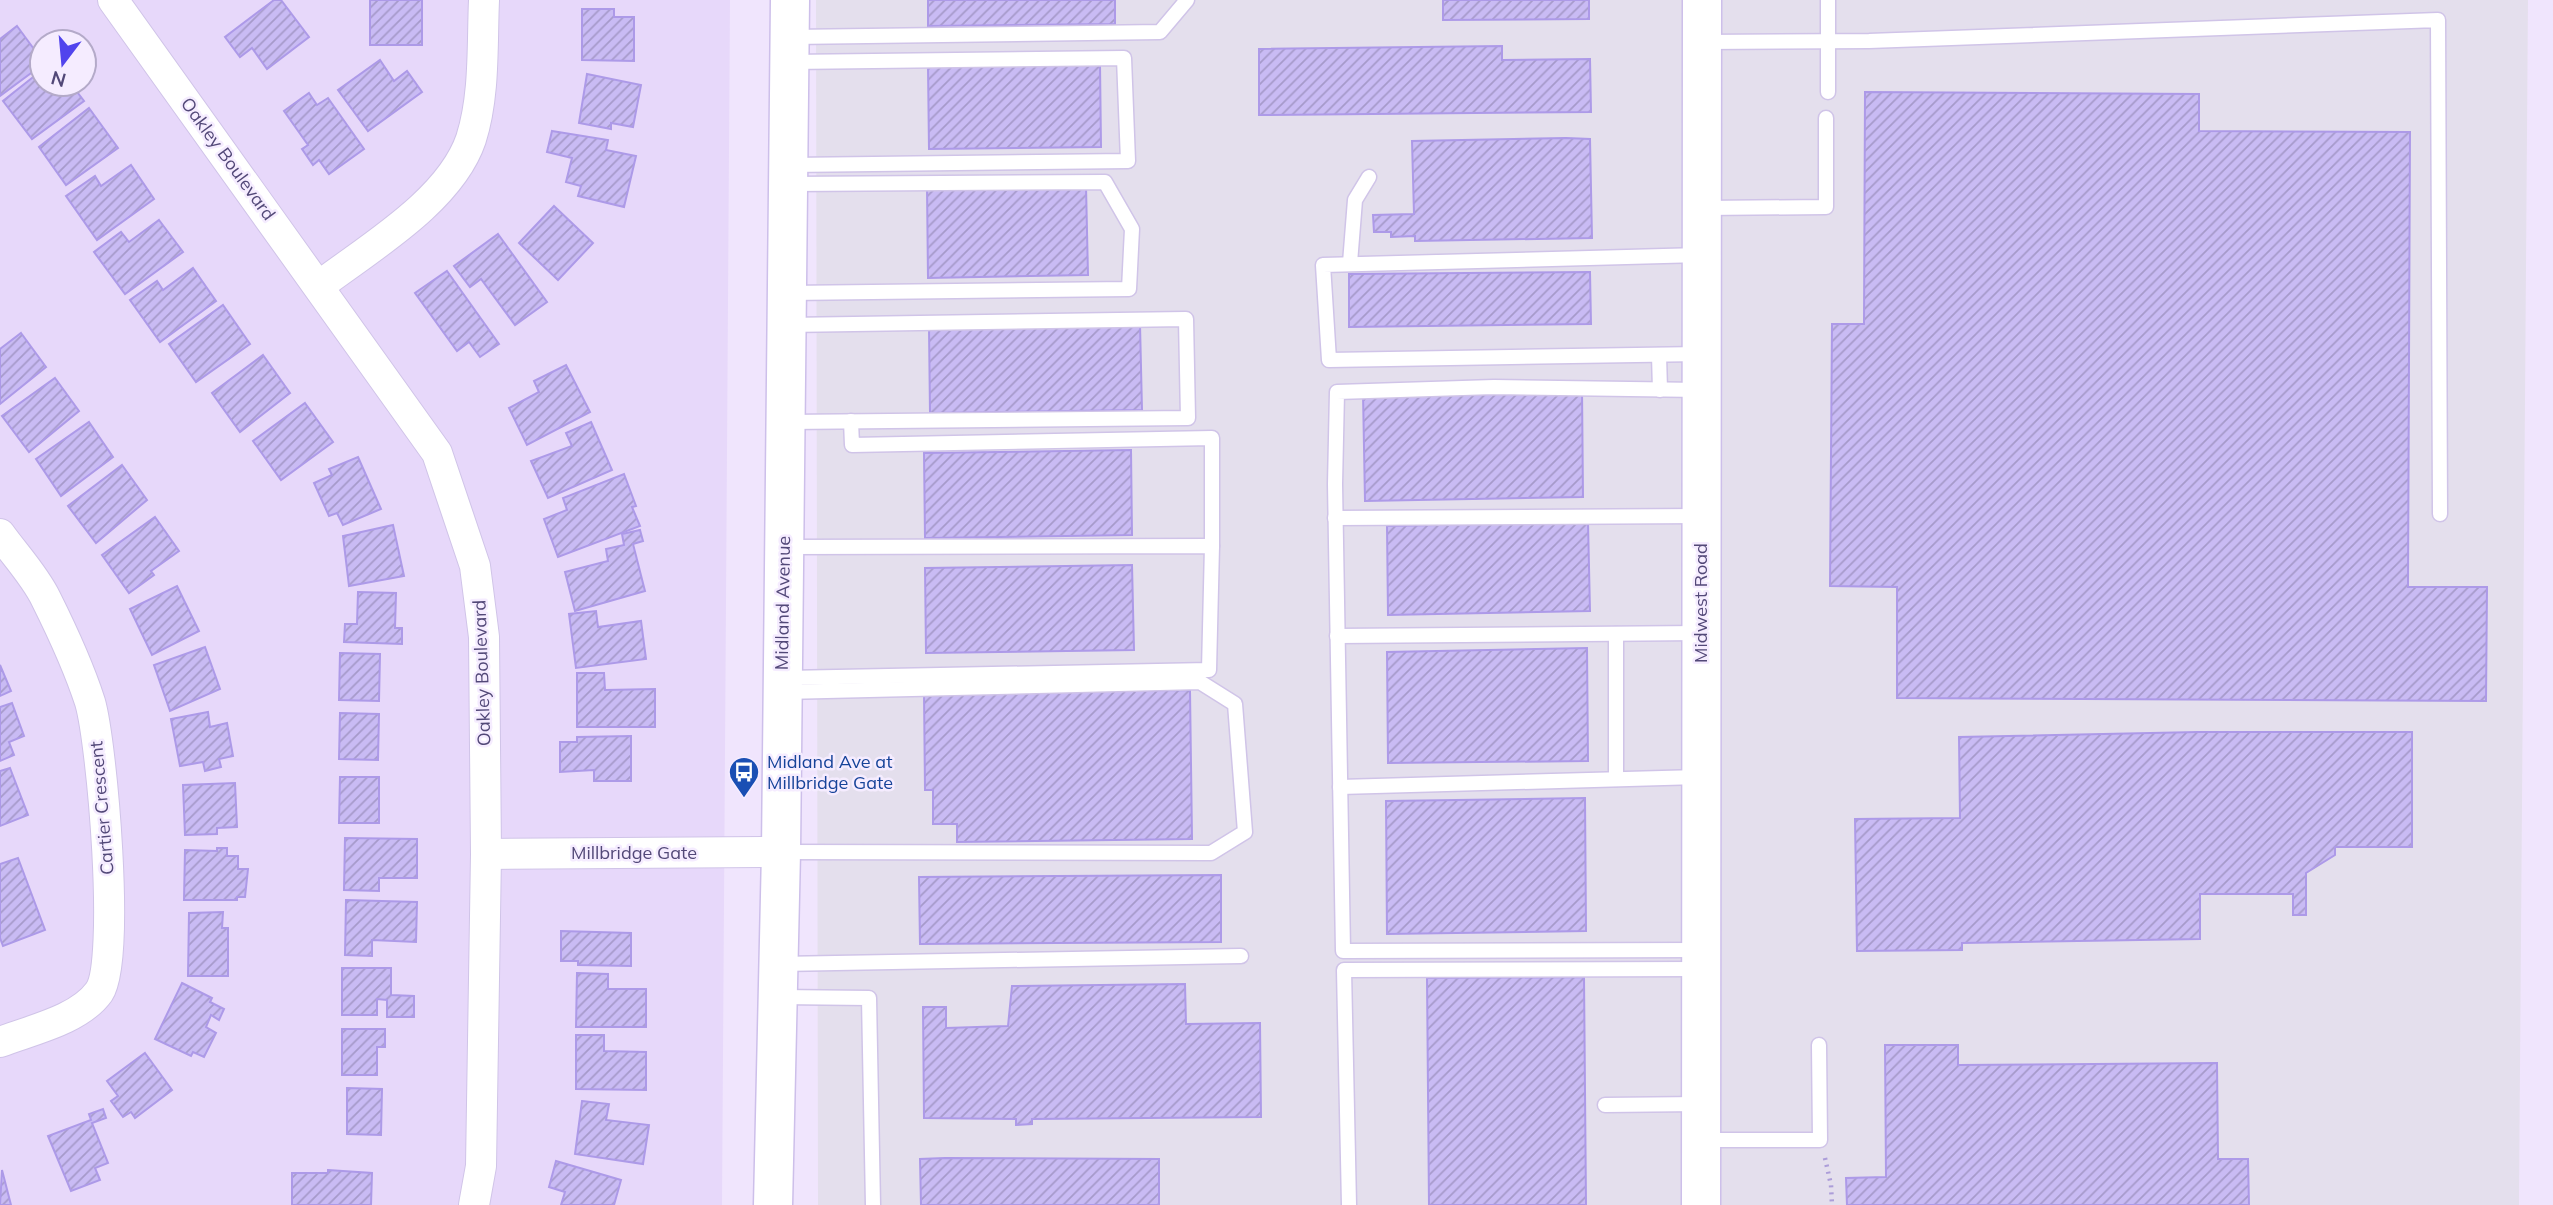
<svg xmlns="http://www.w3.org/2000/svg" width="2553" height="1205" font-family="Mulish,sans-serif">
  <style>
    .residential { fill: #e7d8fa; fill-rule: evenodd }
    .industrial { fill: #e4dfed }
    .building { fill: url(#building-hatch); stroke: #ad9ae8; stroke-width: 2 }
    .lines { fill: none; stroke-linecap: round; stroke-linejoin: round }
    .lane-casing { stroke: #d0c4e8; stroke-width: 17 }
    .street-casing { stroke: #d0c4e8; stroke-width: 32 }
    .secondary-casing { stroke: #cdbfea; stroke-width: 41 }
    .path { stroke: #ac9dd9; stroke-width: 4.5; stroke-dasharray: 2 5; stroke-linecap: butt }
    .lane { stroke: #fff; stroke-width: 14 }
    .street { stroke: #fff; stroke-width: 30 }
    .secondary { stroke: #fff; stroke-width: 38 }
    .labels { text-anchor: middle; stroke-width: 5; stroke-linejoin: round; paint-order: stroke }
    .street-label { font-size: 18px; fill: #524878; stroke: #f5ecff }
    .transit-label { font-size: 18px; fill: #164399; stroke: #f5ecff; text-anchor: start }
  </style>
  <defs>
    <pattern id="building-hatch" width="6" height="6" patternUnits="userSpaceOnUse" patternTransform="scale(1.75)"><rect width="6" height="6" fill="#c9bbf4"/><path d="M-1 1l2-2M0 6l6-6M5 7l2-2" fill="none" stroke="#a69aca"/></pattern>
  </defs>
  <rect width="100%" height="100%" fill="#f0e5fd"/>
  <path class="residential" d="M 0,0 L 730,0 L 722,1205 L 0,1205 ZM 42,42 L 84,42 L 84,84 L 42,84 Z"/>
  <path class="industrial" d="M 816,0 L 2528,0 L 2519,1205 L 818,1205 Z"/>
  <g class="building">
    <path d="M 274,0 L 281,0 L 309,37 L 267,69 L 252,48 L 240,57 L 225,37 Z"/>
    <rect x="370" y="0" width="52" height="45"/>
    <path d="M 928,0 L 1115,0 L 1115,24 L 928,26 Z"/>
    <path d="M 1443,0 L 1589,0 L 1589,19 L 1443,20 Z"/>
    <path d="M 582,9 L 614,9 L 614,17 L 634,17 L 634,61 L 582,60 Z"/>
    <path d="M 17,26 L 42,60 L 42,65 L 0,96 L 0,39 Z"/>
    <path d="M 1502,46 L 1502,60 L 1590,59 L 1591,112 L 1259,115 L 1259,49 Z"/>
    <path d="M 380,60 L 394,81 L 407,71 L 422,92 L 368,131 L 338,90 Z"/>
    <path d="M 1100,64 L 1101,147 L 929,149 L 928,67 Z"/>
    <path d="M 42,70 L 42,84 L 71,84 L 84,101 L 32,139 L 3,101 Z"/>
    <path d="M 587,74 L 641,85 L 633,127 L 611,123 L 611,129 L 579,123 Z"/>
    <path d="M 1865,92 L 2199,94 L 2199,131 L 2410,132 L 2408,587 L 2487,587 L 2486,701 L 1897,698 L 1897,587 L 1830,586 L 1832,324 L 1864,324 Z"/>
    <path d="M 309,93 L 317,105 L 328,98 L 364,149 L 329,174 L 319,160 L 313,165 L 302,149 L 308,145 L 284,111 Z"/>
    <path d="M 89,108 L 118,148 L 66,185 L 39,147 Z"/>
    <path d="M 552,131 L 608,140 L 606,150 L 636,156 L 624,207 L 578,196 L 581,186 L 566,182 L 572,158 L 547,152 Z"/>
    <path d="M 1566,138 L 1590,139 L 1592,238 L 1415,241 L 1415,236 L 1391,237 L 1391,232 L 1374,232 L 1373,215 L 1414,214 L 1412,141 Z"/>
    <path d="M 131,165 L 154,199 L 97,240 L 66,196 L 95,176 L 101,186 Z"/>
    <path d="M 1086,186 L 1088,275 L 928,278 L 927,188 Z"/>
    <path d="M 554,206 L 593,243 L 558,280 L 519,243 Z"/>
    <path d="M 159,220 L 183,252 L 125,294 L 94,252 L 121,232 L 129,242 Z"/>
    <path d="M 498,234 L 547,302 L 515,325 L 481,279 L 470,287 L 454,266 Z"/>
    <path d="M 193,268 L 216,301 L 160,342 L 130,300 L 157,281 L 163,290 Z"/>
    <path d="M 447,271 L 499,344 L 480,357 L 469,342 L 457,351 L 415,293 Z"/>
    <path d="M 1590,272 L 1591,324 L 1349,327 L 1349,274 Z"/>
    <path d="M 223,305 L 250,344 L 196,382 L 169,344 Z"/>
    <path d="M 1140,324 L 1142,410 L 930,413 L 929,328 Z"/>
    <path d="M 21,333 L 46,367 L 0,404 L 0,349 Z"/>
    <path d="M 263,355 L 290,393 L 240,432 L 212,393 Z"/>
    <path d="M 566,365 L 590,412 L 527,445 L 509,408 L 539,392 L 534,381 Z"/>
    <path d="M 55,378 L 79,411 L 29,452 L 2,416 Z"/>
    <path d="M 1582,390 L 1583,497 L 1365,501 L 1363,393 Z"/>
    <path d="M 305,403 L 333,442 L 281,480 L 253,441 Z"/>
    <path d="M 89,422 L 113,457 L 61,496 L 36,459 Z"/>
    <path d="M 591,422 L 612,470 L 548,498 L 531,461 L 572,446 L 566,433 Z"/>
    <path d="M 1131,450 L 1132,535 L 925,538 L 924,453 Z"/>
    <path d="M 358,457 L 381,509 L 343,525 L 337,513 L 329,516 L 314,483 L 332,475 L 329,469 Z"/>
    <path d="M 122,465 L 147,500 L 96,543 L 68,506 Z"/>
    <path d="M 624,474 L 636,506 L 632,507 L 640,526 L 558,557 L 544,519 L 567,510 L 563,498 Z"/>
    <path d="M 155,517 L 179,551 L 151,571 L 154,575 L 129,593 L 102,555 Z"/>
    <path d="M 1588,522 L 1590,611 L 1388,615 L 1387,526 Z"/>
    <path d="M 393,525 L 404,576 L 349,586 L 343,536 Z"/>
    <path d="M 640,530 L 643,541 L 633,544 L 645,591 L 575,611 L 565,572 L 608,561 L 606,549 L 624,545 L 622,534 Z"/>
    <path d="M 1132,565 L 1134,650 L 926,653 L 925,568 Z"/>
    <path d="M 177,586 L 199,631 L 152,655 L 130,609 Z"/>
    <path d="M 358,592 L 396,593 L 395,628 L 402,628 L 402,644 L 344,642 L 345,624 L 357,624 Z"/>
    <path d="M 596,611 L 598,627 L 641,621 L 646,659 L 576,668 L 569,614 Z"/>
    <path d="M 205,647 L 220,689 L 170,711 L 154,665 Z"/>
    <path d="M 1587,648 L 1588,761 L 1388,763 L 1387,652 Z"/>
    <path d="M 340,653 L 380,654 L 379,701 L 339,700 Z"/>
    <path d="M 0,665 L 11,691 L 0,696 Z"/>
    <path d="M 577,673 L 604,673 L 605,690 L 655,689 L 655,727 L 577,727 Z"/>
    <path d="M 1190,690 L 1192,839 L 957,842 L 957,824 L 933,824 L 933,790 L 925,790 L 924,693 Z"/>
    <path d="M 12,703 L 24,736 L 9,742 L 14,755 L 0,761 L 0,707 Z"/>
    <path d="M 208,712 L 210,727 L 227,723 L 233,756 L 219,759 L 221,767 L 205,771 L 203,762 L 180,766 L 171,719 Z"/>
    <path d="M 340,713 L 379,714 L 378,760 L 339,759 Z"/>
    <path d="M 2198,732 L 2412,732 L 2412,847 L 2335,847 L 2335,855 L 2306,873 L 2306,915 L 2293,915 L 2293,894 L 2200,894 L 2200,939 L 1962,943 L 1962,950 L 1857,951 L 1855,819 L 1960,818 L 1959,737 Z"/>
    <path d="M 631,736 L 631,781 L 594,781 L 594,770 L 560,772 L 560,742 L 577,742 L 577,737 Z"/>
    <path d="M 10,768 L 28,815 L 0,826 L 0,771 Z"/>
    <path d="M 340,777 L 379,777 L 379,823 L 339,823 Z"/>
    <path d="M 235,783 L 237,827 L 217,828 L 217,834 L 185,835 L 183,785 Z"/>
    <path d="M 1585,798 L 1586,931 L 1387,934 L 1386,801 Z"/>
    <path d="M 345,838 L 417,839 L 417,878 L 379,878 L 379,891 L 344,890 Z"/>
    <path d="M 217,848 L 227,848 L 227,856 L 238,856 L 238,869 L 248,869 L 245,897 L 237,897 L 237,900 L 184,900 L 185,850 L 217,851 Z"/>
    <path d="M 18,858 L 45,930 L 3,946 L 0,938 L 0,864 Z"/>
    <path d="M 1221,875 L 1221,942 L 920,944 L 919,877 Z"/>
    <path d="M 346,900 L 417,902 L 416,942 L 372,940 L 372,956 L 345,955 Z"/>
    <path d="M 223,912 L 222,928 L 228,928 L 228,976 L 188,976 L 189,913 Z"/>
    <path d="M 561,931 L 631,933 L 631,966 L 578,965 L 578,961 L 561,961 Z"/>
    <path d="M 342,968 L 391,968 L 391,995 L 414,996 L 414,1017 L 387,1017 L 387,1000 L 377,999 L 377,1015 L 342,1015 Z"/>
    <path d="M 577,973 L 608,974 L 608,989 L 646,989 L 646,1027 L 576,1027 Z"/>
    <path d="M 1584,977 L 1586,1205 L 1429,1205 L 1427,978 Z"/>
    <path d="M 182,983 L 212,998 L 210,1002 L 224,1009 L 219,1020 L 211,1015 L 206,1027 L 216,1033 L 204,1057 L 193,1052 L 191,1056 L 155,1039 Z"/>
    <path d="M 1185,984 L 1186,1024 L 1260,1023 L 1261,1117 L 1032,1119 L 1032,1124 L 1016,1125 L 1016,1119 L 924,1118 L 923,1007 L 946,1007 L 946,1028 L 1008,1026 L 1012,986 Z"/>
    <path d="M 342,1029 L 385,1029 L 385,1047 L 377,1047 L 377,1075 L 342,1075 Z"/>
    <path d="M 576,1035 L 604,1035 L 604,1051 L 646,1052 L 646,1090 L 576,1089 Z"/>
    <path d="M 1885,1045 L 1958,1045 L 1958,1065 L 2217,1063 L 2218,1159 L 2248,1159 L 2249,1205 L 1847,1205 L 1846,1178 L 1886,1177 Z"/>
    <path d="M 145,1053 L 172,1090 L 135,1118 L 131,1112 L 123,1117 L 111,1101 L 118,1096 L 107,1081 Z"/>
    <path d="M 347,1088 L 382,1089 L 381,1135 L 347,1134 Z"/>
    <path d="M 582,1101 L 609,1104 L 606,1120 L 649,1125 L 643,1164 L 575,1154 Z"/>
    <path d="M 103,1109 L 106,1118 L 92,1123 L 108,1163 L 95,1168 L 100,1180 L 71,1191 L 48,1136 L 91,1120 L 89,1114 Z"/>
    <path d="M 945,1158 L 1159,1159 L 1159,1205 L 921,1205 L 920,1159 Z"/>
    <path d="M 556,1161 L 621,1180 L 614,1205 L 561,1205 L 565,1192 L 549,1187 Z"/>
    <path d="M 2,1170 L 11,1205 L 0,1205 Z"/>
    <path d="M 328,1170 L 372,1173 L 371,1205 L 292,1205 L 292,1173 L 328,1173 Z"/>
  </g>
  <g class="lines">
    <g class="lane-casing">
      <g id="lane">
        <path d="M 1828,0 L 1828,92"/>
        <path d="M 792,37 L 1160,32 L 1187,0"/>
        <path d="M 1703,42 L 1869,41 L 2438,20 L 2440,514"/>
        <path d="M 791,62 L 1124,58 L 1128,161 L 791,165"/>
        <path d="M 1703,208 L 1826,207 L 1826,118"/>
        <path d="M 1350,263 L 1355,200 L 1369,177"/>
        <path d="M 789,293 L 1129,289 L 1132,229 L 1105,182 L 791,184"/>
        <path d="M 1700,354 L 1329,360 L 1323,265 L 1701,255"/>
        <path d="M 1659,355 L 1660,390"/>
        <path d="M 851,421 L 852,445 L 1212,438 L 1212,546"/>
        <path d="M 788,422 L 1188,418 L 1186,319 L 788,325"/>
        <path d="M 1335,518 L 1701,516"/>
        <path d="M 1616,634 L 1616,779"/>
        <path d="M 1337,636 L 1700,633"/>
        <path d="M 785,678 L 1209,670 L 1212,546 L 786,547"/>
        <path d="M 1340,787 L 1699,777"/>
        <path d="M 783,852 L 1211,853 L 1245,832 L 1235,704 L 1200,682 L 784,692"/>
        <path d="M 1699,950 L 1343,951 L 1335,484 L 1337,392 L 1494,387 L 1700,390"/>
        <path d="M 780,964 L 1241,956"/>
        <path d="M 780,997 L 869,998 L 873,1205"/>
        <path d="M 1605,1105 L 1699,1104"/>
        <path d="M 1702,1140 L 1820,1140 L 1819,1045"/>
        <path d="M 1349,1205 L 1344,970 L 1699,969"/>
      </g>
    </g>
    <g class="street-casing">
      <g id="street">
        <path d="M 113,0 L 437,453 L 475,566 L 484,637 L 486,854 L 481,1166 L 474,1205"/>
        <path d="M 319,286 C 369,248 450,201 471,139 C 485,95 482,45 484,0"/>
        <path d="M 0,534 C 15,555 35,576 46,599 C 62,631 79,668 90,702 C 102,743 121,961 99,992 C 79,1020 31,1030 0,1042"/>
        <path d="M 486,854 L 781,852"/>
      </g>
    </g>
    <g class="secondary-casing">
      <g id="secondary">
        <path d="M 773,1205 L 781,852 L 790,0"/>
        <path d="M 1701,1205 L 1702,0"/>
      </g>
    </g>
    <path class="path" d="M 1825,1158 L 1831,1185 L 1832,1205"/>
    <use href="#lane" class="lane"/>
    <use href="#street" class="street"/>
    <use href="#secondary" class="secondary"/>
  </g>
  <defs>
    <g id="bus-pin" transform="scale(1.575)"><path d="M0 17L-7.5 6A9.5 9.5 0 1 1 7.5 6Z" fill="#1a4fb4" stroke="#f5ecff"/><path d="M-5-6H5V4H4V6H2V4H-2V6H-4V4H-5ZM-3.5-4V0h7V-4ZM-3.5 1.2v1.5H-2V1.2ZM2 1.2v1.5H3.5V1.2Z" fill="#fff"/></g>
  </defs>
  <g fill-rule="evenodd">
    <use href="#bus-pin" x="744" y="772"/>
  </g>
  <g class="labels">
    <g class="street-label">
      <text transform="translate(228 159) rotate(54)" y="6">Oakley Boulevard</text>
      <text transform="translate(783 603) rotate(-89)" y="6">Midland Avenue</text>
      <text transform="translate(1701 603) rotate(-90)" y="6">Midwest Road</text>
      <text transform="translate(482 673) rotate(-92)" y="6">Oakley Boulevard</text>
      <text transform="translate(102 808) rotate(-95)" y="6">Cartier Crescent</text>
      <text x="634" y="859">Millbridge Gate</text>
    </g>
    <g class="transit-label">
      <text x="767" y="768">Midland Ave at<tspan x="767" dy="21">Millbridge Gate</tspan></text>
    </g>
  </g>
  <g transform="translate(63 63) rotate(196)"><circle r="33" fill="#f5ecff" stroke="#b4aac9" stroke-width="2"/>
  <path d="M0-5L12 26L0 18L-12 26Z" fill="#5144ed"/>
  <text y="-10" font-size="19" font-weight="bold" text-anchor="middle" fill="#524878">N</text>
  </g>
</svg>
